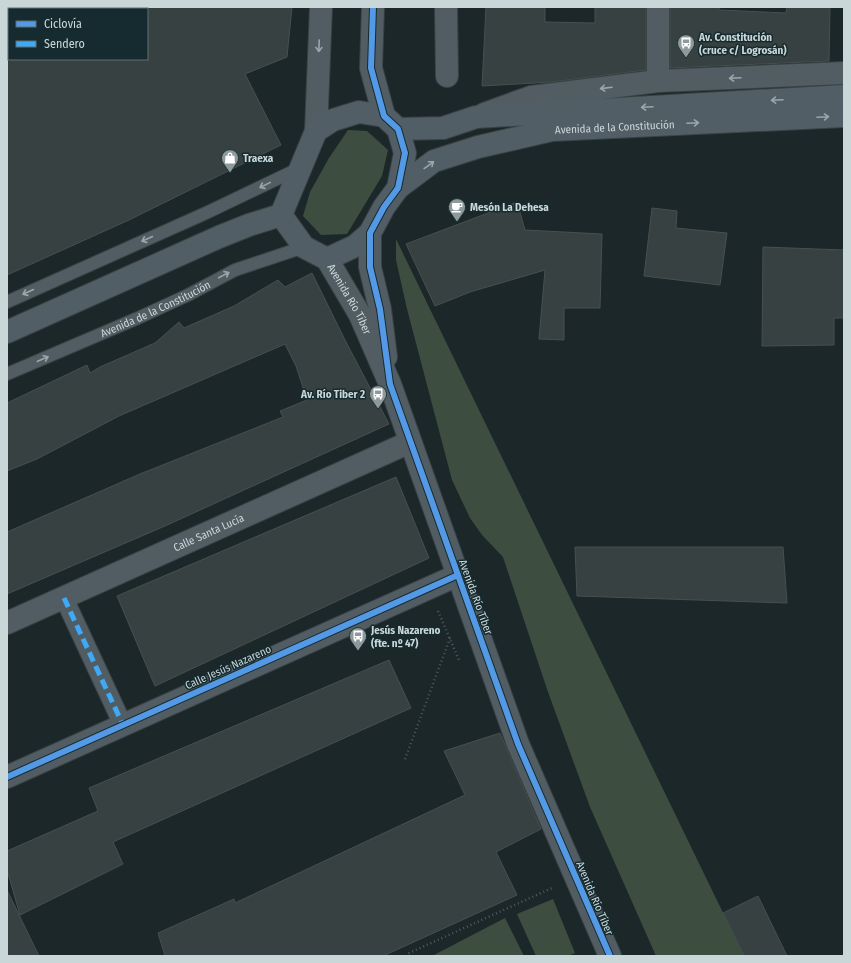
<svg xmlns="http://www.w3.org/2000/svg" width="851" height="963" font-family="'Fira Sans Condensed',sans-serif">
<style>
.green{fill:#3d4e40}
.building{fill:#384141;stroke:#475050}
.lines{fill:none;stroke-linecap:round;stroke-linejoin:round}
.service-casing{stroke:#394244;stroke-width:14}
.pedestrian-casing{stroke:#394244;stroke-width:20}
.minor-casing{stroke:#394244;stroke-width:24}
.secondary-casing{stroke:#394244;stroke-width:24}
.path{stroke:#515a5f;stroke-width:2.5;stroke-dasharray:1 3;stroke-linecap:butt}
.service{stroke:#525d63;stroke-width:12}
.pedestrian{stroke:#525d63;stroke-width:18}
.minor{stroke:#525d63;stroke-width:22}
.secondary{stroke:#525e65;stroke-width:22}
.quiet{stroke:#3fa9f5;stroke-width:5;stroke-dasharray:10 5;stroke-linecap:butt}
.cycleway-casing{stroke:#162b2f;stroke-width:8}
.cycleway{stroke:#5399e6;stroke-width:6}
.oneway{stroke:#9aa6aa}
.oneway2{stroke:#9aa7ab}
.labels{text-anchor:middle;stroke-width:3;stroke-linejoin:round;paint-order:stroke}
.poi-label{font-size:11px;font-weight:bold;fill:#cad7d9;stroke:#162b2f;text-anchor:start}
.street-label{font-size:11px;fill:#cad7d9;stroke:#162b2f}
</style>
<rect width="100%" height="100%" fill="#1c2729"/>
<!-- green -->
<g class="green">
<path d="M 348,130 L 367,131 L 388,150 L 382,176 L 347,234 L 321,235 L 303,216 L 310,192 L 329,158 Z"/>
<path d="M 396,239 L 744,956 L 656,956 L 590,807 L 548,692 L 503,557 L 482,535 L 470,518 L 452,480 L 407,309 L 396,260 Z"/>
<path d="M 553,899 L 575,953 L 568,956 L 536,956 L 517,914 Z"/>
<path d="M 505,918 L 524,956 L 432,956 Z"/>
</g>
<!-- building -->
<g class="building">
<path d="M 147,7 L 292,7 L 287,57 L 245,74 L 281,145 L 129,220 L 7,275 L 7,59 L 147,59 Z"/>
<path d="M 486,7 L 545,7 L 545,22 L 595,23 L 595,7 L 646,7 L 646,70 L 552,82 L 482,86 Z"/>
<path d="M 670,7 L 719,7 L 719,10 L 786,13 L 787,7 L 830,7 L 829,61 L 670,68 Z"/>
<path d="M 517,202 L 525,230 L 602,234 L 600,308 L 564,308 L 564,340 L 539,339 L 545,270 L 470,292 L 435,306 L 406,244 Z"/>
<path d="M 652,208 L 677,211 L 676,228 L 727,233 L 720,285 L 644,276 Z"/>
<path d="M 763,247 L 844,250 L 844,318 L 834,318 L 834,345 L 762,346 Z"/>
<path d="M 312,273 L 346,342 L 389,424 L 165,526 L 7,594 L 7,532 L 140,474 L 283,417 L 280,411 L 307,400 L 296,366 L 285,344 L 119,416 L 37,459 L 7,471 L 7,403 L 87,365 L 90,373 L 100,367 L 155,343 L 179,322 L 184,328 L 234,306 L 278,280 L 285,287 Z"/>
<path d="M 396,477 L 429,558 L 155,686 L 117,596 Z"/>
<path d="M 575,547 L 783,547 L 787,603 L 577,596 Z"/>
<path d="M 389,660 L 411,708 L 113,842 L 123,864 L 20,915 L 7,870 L 7,851 L 98,811 L 89,788 Z"/>
<path d="M 500,733 L 541,829 L 496,852 L 517,895 L 383,956 L 165,956 L 158,933 L 234,899 L 235,903 L 465,795 L 444,751 Z"/>
<path d="M 7,890 L 39,956 L 7,956 Z"/>
<path d="M 758,896 L 787,956 L 744,956 L 723,913 Z"/>
</g>
<g class="lines">
<!-- service casing -->
<g class="service-casing">
<g id="service">
<path d="M 7,302 L 206,213 L 300,168"/>
<path id="s1" d="M 7,374 L 138,318 L 188,295 L 235,270 L 304,247"/>
</g>
</g>
<!-- pedestrian casing -->
<g class="pedestrian-casing">
<path id="pedestrian" d="M 64,598 L 123,725"/>
</g>
<!-- minor casing -->
<g class="minor-casing">
<g id="minor">
<path d="M 373,7 L 371,68 L 384,116"/>
<path d="M 446,7 L 447,76"/>
<path d="M 658,81 L 658,7"/>
<path d="M 484,114 L 531,97 L 658,81 L 844,73"/>
<path d="M 316,131 L 321,7"/>
<path d="M 370,233 L 370,267 L 380,309 L 386,357"/>
<path id="s2" d="M 327,259 L 360,315 L 390,384 L 518,744 L 610,956"/>
<path id="s3" d="M 7,623 L 410,442"/>
<path d="M 7,777 L 458,575"/>
</g>
</g>
<!-- secondary casing -->
<g class="secondary-casing">
<g id="secondary">
<path d="M 359,112 L 384,116 L 398,129 L 405,153 L 398,188 L 384,207 L 370,233 L 355,246 L 327,259 L 304,247 L 281,215 L 316,131 L 333,120 Z"/>
<path d="M 398,129 L 443,128 L 476,117 L 844,96"/>
<path id="s4" d="M 398,188 L 434,161 L 478,147 L 552,130 L 844,116"/>
<path d="M 7,332 L 219,237 L 249,225 L 281,215"/>
</g>
</g>
<!-- path -->
<g class="path">
<path d="M 438,611 L 459,660"/>
<path d="M 405,759 L 450,638"/>
<path d="M 406,956 L 407,954 L 552,888"/>
</g>
<!-- service -->
<use href="#service" class="service"/>
<!-- pedestrian -->
<use href="#pedestrian" class="pedestrian"/>
<!-- minor -->
<use href="#minor" class="minor"/>
<!-- secondary -->
<use href="#secondary" class="secondary"/>
<!-- quiet -->
<path class="quiet" d="M 64,598 L 123,725"/>
<!-- cycleway casing -->
<g class="cycleway-casing">
<g id="cycleway">
<path d="M 373,7 L 371,68 L 384,116 L 398,129 L 405,153 L 398,188 L 384,207 L 370,233 L 370,267 L 380,309 L 390,384 L 518,744 L 610,956"/>
<path d="M 7,777 L 458,575"/>
</g>
</g>
<!-- cycleway -->
<use href="#cycleway" class="cycleway"/>
</g>
<!-- one-way arrows -->
<defs><path id="oneway-shaft" d="M-6 0H5M1.5-3L5.5 0L1.5 3" fill="none" stroke-width="1.6" stroke-linecap="round" stroke-linejoin="round"/></defs>
<g class="oneway">
<use href="#oneway-shaft" transform="translate(319 46) rotate(92)"/>
<use href="#oneway-shaft" transform="translate(735 78) rotate(177)"/>
<use href="#oneway-shaft" transform="translate(606 88) rotate(173)"/>
<use href="#oneway-shaft" transform="translate(265 185) rotate(154)"/>
<use href="#oneway-shaft" transform="translate(147 239) rotate(156)"/>
<use href="#oneway-shaft" transform="translate(224 275) rotate(-28)"/>
<use href="#oneway-shaft" transform="translate(28 292) rotate(156)"/>
<use href="#oneway-shaft" transform="translate(43 359) rotate(-23)"/>
</g>
<g class="oneway2">
<use href="#oneway-shaft" transform="translate(777 100) rotate(177)"/>
<use href="#oneway-shaft" transform="translate(647 107) rotate(177)"/>
<use href="#oneway-shaft" transform="translate(823 117) rotate(-3)"/>
<use href="#oneway-shaft" transform="translate(693 123) rotate(-3)"/>
<use href="#oneway-shaft" transform="translate(429 165) rotate(-36)"/>
</g>
<!-- icons -->
<defs>
<g id="bus-pin" transform="scale(0.9)"><path d="M0 17L-7.5 6A9.5 9.5 0 1 1 7.5 6Z" fill="#8d999b" stroke="#162b2f"/><path d="M-5-6H5V4H4V6H2V4H-2V6H-4V4H-5ZM-3.5-4V0h7V-4ZM-3.5 1.2v1.5H-2V1.2ZM2 1.2v1.5H3.5V1.2Z" fill="#fff"/></g>
<g id="shop-pin" transform="scale(0.9)"><path d="M0 17L-7.5 6A9.5 9.5 0 1 1 7.5 6Z" fill="#8d999b" stroke="#162b2f"/><path d="M-5-2.5h2.3a2.7 3.5 0 0 1 5.4 0H5L5.5 6h-11ZM-1.5-2.5h3a1.5 2.3 0 0 0-3 0Z" fill="#fff"/></g>
<g id="cafe-pin" transform="scale(0.9)"><path d="M0 17L-7.5 6A9.5 9.5 0 1 1 7.5 6Z" fill="#8d999b" stroke="#162b2f"/><path d="M-5.5-4.5H6V0H3Q3 3.5 0 3.5H-2.5Q-5.5 3.5-5.5 0ZM3-3.2v2h1.7v-2ZM-6 4.5H4V6H-6Z" fill="#fff"/></g>
</defs>
<g fill-rule="evenodd">
<use href="#bus-pin" x="686" y="43"/>
<use href="#shop-pin" x="230" y="158"/>
<use href="#cafe-pin" x="457" y="207"/>
<use href="#bus-pin" x="378" y="394"/>
<use href="#bus-pin" x="358" y="636"/>
</g>
<g class="labels">
<!-- poi labels -->
<g class="poi-label">
<text x="699" y="41">Av. Constitución<tspan x="699" dy="13">(cruce c/ Logrosán)</tspan></text>
<text x="243" y="162">Traexa</text>
<text x="470" y="211">Mesón La Dehesa</text>
<text x="365" y="398" text-anchor="end">Av. Río Tiber 2</text>
<text x="371" y="634">Jesús Nazareno<tspan x="371" dy="13">(fte. nº 47)</tspan></text>
</g>
<!-- street labels -->
<g class="street-label">
<text dy="4" stroke="none"><textPath href="#s4" startOffset="230">Avenida de la Constitución</textPath></text>
<text dy="4" stroke="none"><textPath href="#s2" startOffset="46">Avenida Río Tíber</textPath></text>
<text dy="4" stroke="none"><textPath href="#s1" startOffset="162">Avenida de la Constitución</textPath></text>
<text dy="4" stroke="none"><textPath href="#s3" startOffset="221">Calle Santa Lucía</textPath></text>
<text transform="translate(476 597) rotate(70)" y="4">Avenida Río Tíber</text>
<text transform="translate(228 667) rotate(-24)" y="4">Calle Jesús Nazareno</text>
<text transform="translate(595 898) rotate(67)" y="4">Avenida Río Tíber</text>
</g>
</g>
<!-- border -->
<rect width="851" height="963" fill="none" stroke="#cad7d9" stroke-width="16"/>
<!-- legend -->
<rect x="8" y="8" width="140" height="52" fill="#162b2f" stroke="#5e7073"/>
<rect x="16" y="21" width="20" height="6" fill="#5399e6" stroke="#5e7073"/>
<text x="44" y="28" font-size="12" fill="#cad7d9">Ciclovía</text>
<rect x="16" y="41" width="20" height="6" fill="#3fa9f5" stroke="#5e7073"/>
<text x="44" y="48" font-size="12" fill="#cad7d9">Sendero</text>
</svg>
